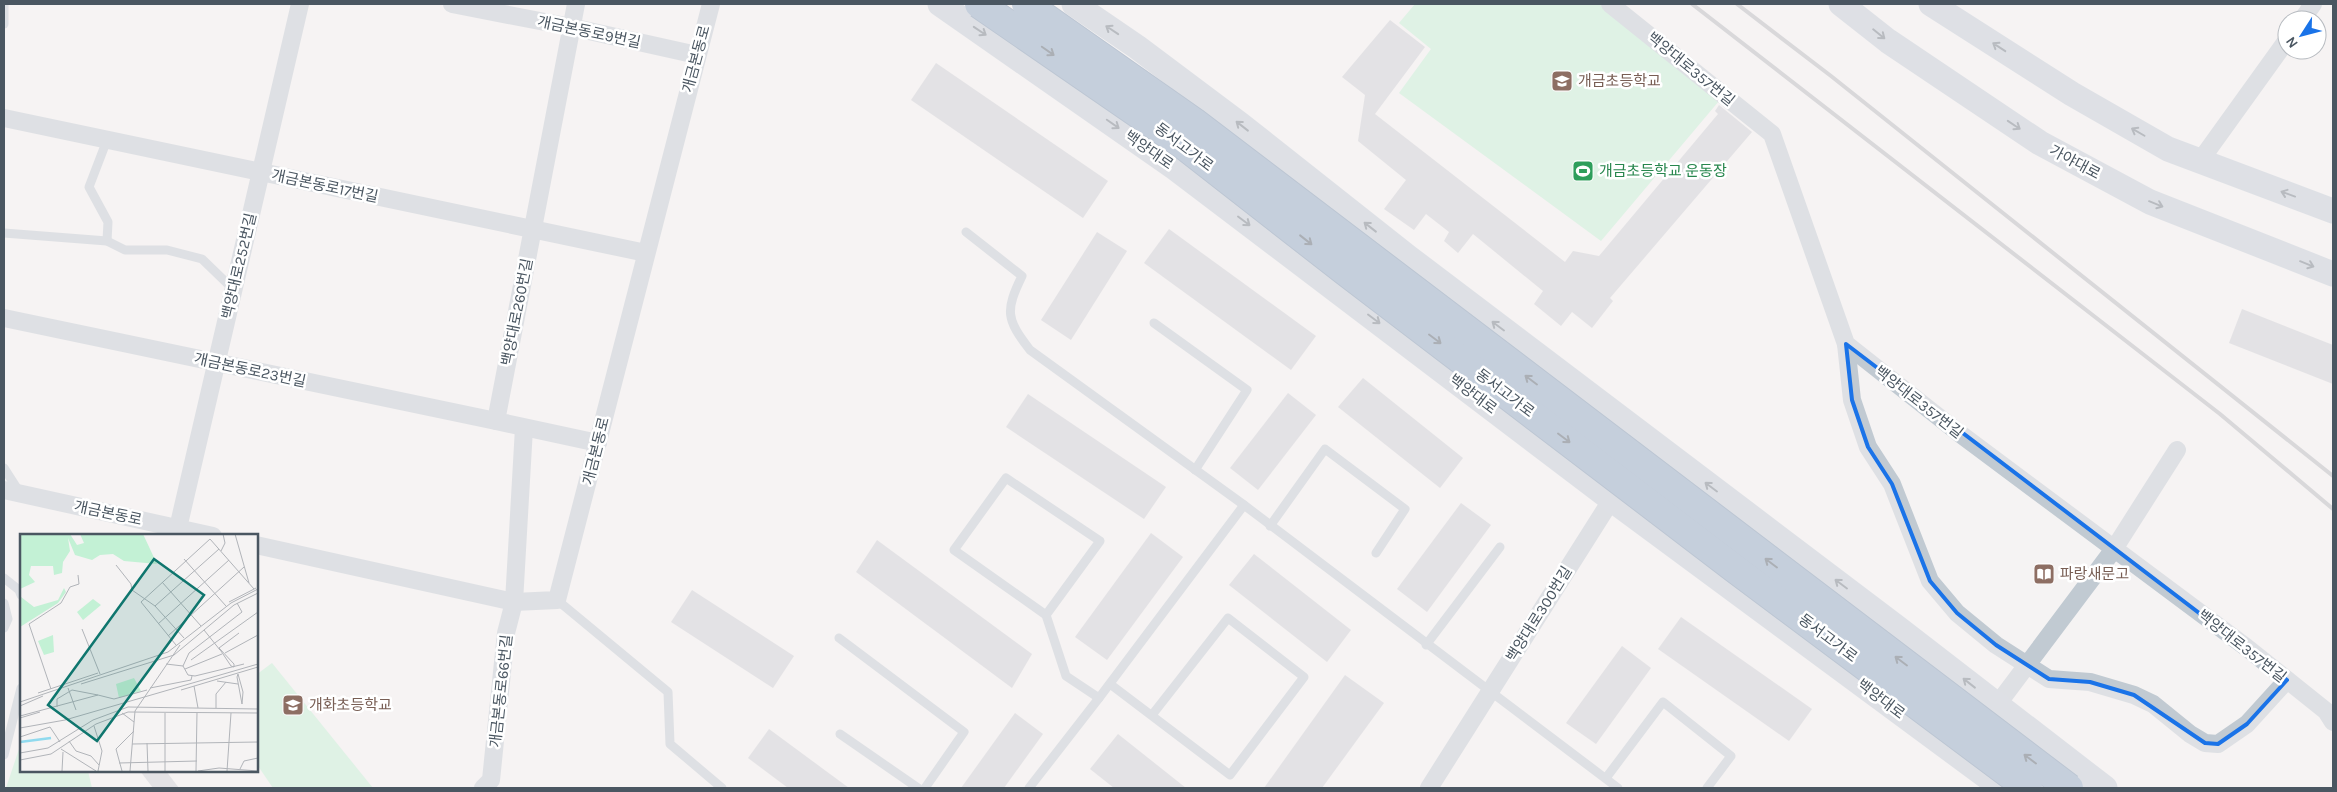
<svg xmlns="http://www.w3.org/2000/svg" width="2337" height="792" font-family="Karla,'Noto Sans KR',sans-serif">
<style>
.green{fill:#c3f1d5}
.building{fill:#cdcfd5}
.lines{fill:none;stroke-linecap:round;stroke-linejoin:round}
.lane{stroke:#c1cad2;stroke-width:9}
.street{stroke:#c1cad2;stroke-width:18}
.secondary{stroke:#c1cbd6;stroke-width:25}
.rail{stroke:#b5b8bd;stroke-width:4}
.highway-bridge-casing{stroke:#7690ad;stroke-width:30;stroke-linecap:butt}
.highway-bridge{stroke:#8ba5c1;stroke-width:28}
.oneway{stroke:#6e7984}
.oneway2{stroke:#505e6b}
.marked{fill:none;stroke:#1a73e8;stroke-width:4;stroke-linejoin:round}
.labels{text-anchor:middle;stroke-width:5;stroke-linejoin:round;paint-order:stroke}
.street-label{font-size:15px;fill:#4a5661;stroke:#fff}
.education-label{font-size:15px;fill:#785e54;stroke:#fff;text-anchor:start}
.leisure-label{font-size:15px;fill:#27864d;stroke:#fff;text-anchor:start}
.inset-river{fill:none;stroke:#90daee;stroke-width:2.5}
.inset-road{fill:none;stroke:#b1b4b9;stroke-width:1}
.view{fill:#0f766e;fill-opacity:0.15;stroke:#0f766e;stroke-width:2.5}
.inset-edge{fill:none;stroke:#4a5661;stroke-width:2.5}
</style>
<rect width="100%" height="100%" fill="#f5f3f3"/>
<!-- green -->
<g class="green">
<path d="M 1415,4 L 1599,4 L 1719,101 L 1601,241 L 1399,93 L 1431,49 L 1399,23 Z"/>
<path d="M 272,663 L 373,788 L 273,788 L 256,763 L 256,675 Z"/>
<path d="M 21,743 L 21,771 L 88,771 L 92,788 L 6,788 Z"/>
</g>
<!-- building -->
<g class="building">
<path d="M 1390,20 L 1425,47 L 1375,114 L 1565,262 L 1573,251 L 1599,256 L 1718,114 L 1715,111 L 1719,105 L 1752,132 L 1610,298 L 1613,301 L 1592,328 L 1572,312 L 1561,326 L 1534,304 L 1543,291 L 1473,234 L 1458,253 L 1444,241 L 1449,232 L 1426,214 L 1414,230 L 1384,209 L 1406,180 L 1358,141 L 1365,95 L 1342,77 Z"/>
<path d="M 936,63 L 1108,181 L 1083,218 L 911,100 Z"/>
<path d="M 1169,229 L 1316,336 L 1291,370 L 1144,263 Z"/>
<path d="M 1097,232 L 1127,251 L 1071,340 L 1041,320 Z"/>
<path d="M 2242,309 L 2333,345 L 2333,384 L 2229,343 Z"/>
<path d="M 1363,378 L 1463,458 L 1440,488 L 1338,407 Z"/>
<path d="M 1288,393 L 1316,415 L 1258,490 L 1230,468 Z"/>
<path d="M 1028,394 L 1166,487 L 1144,519 L 1006,427 Z"/>
<path d="M 1461,503 L 1491,525 L 1427,612 L 1397,589 Z"/>
<path d="M 1151,533 L 1183,557 L 1107,660 L 1075,637 Z"/>
<path d="M 877,540 L 1032,654 L 1012,688 L 856,572 Z"/>
<path d="M 1254,554 L 1351,630 L 1327,662 L 1229,585 Z"/>
<path d="M 692,590 L 794,656 L 773,688 L 671,622 Z"/>
<path d="M 1681,617 L 1812,709 L 1789,741 L 1658,649 Z"/>
<path d="M 1622,646 L 1651,668 L 1596,744 L 1566,723 Z"/>
<path d="M 1345,675 L 1384,703 L 1322,788 L 1264,788 Z"/>
<path d="M 1015,713 L 1043,734 L 1004,788 L 961,788 Z"/>
<path d="M 769,729 L 849,788 L 788,788 L 748,758 Z"/>
<path d="M 1118,734 L 1186,788 L 1114,788 L 1090,769 Z"/>
<path d="M 140,771 L 166,771 L 179,788 L 153,788 Z"/>
</g>
<g class="lines">
<!-- lane -->
<g class="lane">
<path d="M 4,24 L 4,4"/>
<path d="M 107,140 L 89,187 L 108,222 L 107,241"/>
<path d="M 966,232 L 1022,276 C 1005,311 1006,319 1030,350 L 1244,505 L 1618,788"/>
<path d="M 4,233 L 107,241 L 125,250 L 167,250 L 202,259 L 233,289"/>
<path d="M 1154,323 L 1247,390 L 1195,470"/>
<path d="M 4,468 L 20,493"/>
<path d="M 1270,526 L 1325,449 L 1405,509 L 1376,553"/>
<path d="M 4,578 L 19,590 L 21,595"/>
<path d="M 557,600 L 668,692 L 670,744 L 722,788"/>
<path d="M 4,603 L 8,619 L 4,628"/>
<path d="M 1046,615 L 1100,541 L 1006,478 L 954,550 L 1046,615 L 1066,676 L 1099,698"/>
<path d="M 839,638 L 964,732 L 925,788"/>
<path d="M 1426,645 L 1500,547"/>
<path d="M 1110,684 L 1230,775 L 1304,677 L 1228,618 L 1152,715"/>
<path d="M 840,734 L 918,788"/>
<path d="M 4,755 L 21,688"/>
<path d="M 1606,778 L 1663,702 L 1731,756 L 1707,788"/>
<path d="M 1029,788 L 1099,698 L 1244,505"/>
</g>
<!-- street -->
<g class="street">
<path d="M 452,4 L 571,27 L 697,55"/>
<path d="M 576,4 L 496,421 L 598,443"/>
<path d="M 1610,4 L 1772,134 L 1846,344 L 1959,433 L 2246,647 L 2326,711 L 2333,722"/>
<path d="M 2302,20 L 2313,4"/>
<path d="M 4,118 L 646,253"/>
<path d="M 2200,161 L 2287,40"/>
<path d="M 4,318 L 496,421"/>
<path d="M 1846,344 L 1852,400 L 1868,447 L 1892,484 L 1930,581 L 1957,613 L 1996,645 L 2049,679 L 2090,682 L 2134,695 L 2153,704 L 2190,734 L 2205,743 L 2218,744 L 2247,724 L 2287,680"/>
<path d="M 4,490 L 213,536"/>
<path d="M 178,528 L 300,4"/>
<path d="M 256,545 L 514,602 L 557,600 L 711,4"/>
<path d="M 1997,705 L 2114,549 L 2177,450"/>
<path d="M 483,788 L 491,780 L 506,633 L 514,602 L 524,428"/>
<path d="M 1429,788 L 1617,491"/>
</g>
<!-- secondary -->
<g class="secondary">
<path d="M 940,4 L 1175,168 L 1611,499 L 2002,788"/>
<path d="M 1074,4 L 1137,47 L 1241,125 L 1408,257 L 1899,629 L 2105,788"/>
<path d="M 1841,4 L 1888,41 L 2040,143 L 2150,202 L 2333,274"/>
<path d="M 1931,4 L 2072,94 L 2168,149 L 2333,211"/>
</g>
<!-- rail -->
<g class="rail">
<path d="M 1692,4 L 2220,414 L 2333,509"/>
<path d="M 1737,4 L 1831,76 L 2333,476"/>
</g>
<!-- highway-bridge casing -->
<g class="highway-bridge-casing">
<g id="highway-bridge">
<path d="M 979,4 L 1182,144 L 1346,272 L 1734,568 L 2028,788"/>
<path d="M 1026,4 L 1194,122 L 2069,788"/>
</g>
</g>
<!-- highway-bridge -->
<use href="#highway-bridge" class="highway-bridge"/>
</g>
<!-- one-way arrows -->
<defs><path id="oneway-shaft" d="M-6 0H5M1.5-3L5.5 0L1.5 3" fill="none" stroke-width="1.6" stroke-linecap="round" stroke-linejoin="round" transform="scale(1.25)"/></defs>
<g class="oneway">
<use href="#oneway-shaft" transform="translate(1112 30) rotate(-146)"/>
<use href="#oneway-shaft" transform="translate(980 31) rotate(34)"/>
<use href="#oneway-shaft" transform="translate(1879 34) rotate(39)"/>
<use href="#oneway-shaft" transform="translate(1999 47) rotate(-147)"/>
<use href="#oneway-shaft" transform="translate(1113 124) rotate(35)"/>
<use href="#oneway-shaft" transform="translate(2014 125) rotate(34)"/>
<use href="#oneway-shaft" transform="translate(1242 126) rotate(-142)"/>
<use href="#oneway-shaft" transform="translate(2138 132) rotate(-150)"/>
<use href="#oneway-shaft" transform="translate(2288 194) rotate(-160)"/>
<use href="#oneway-shaft" transform="translate(2156 204) rotate(22)"/>
<use href="#oneway-shaft" transform="translate(1244 221) rotate(37)"/>
<use href="#oneway-shaft" transform="translate(1370 227) rotate(-142)"/>
<use href="#oneway-shaft" transform="translate(2307 264) rotate(22)"/>
<use href="#oneway-shaft" transform="translate(1374 319) rotate(37)"/>
<use href="#oneway-shaft" transform="translate(1498 326) rotate(-143)"/>
<use href="#oneway-shaft" transform="translate(1711 487) rotate(-143)"/>
<use href="#oneway-shaft" transform="translate(1841 584) rotate(-143)"/>
<use href="#oneway-shaft" transform="translate(1969 683) rotate(-142)"/>
</g>
<g class="oneway2">
<use href="#oneway-shaft" transform="translate(1048 51) rotate(35)"/>
<use href="#oneway-shaft" transform="translate(1306 240) rotate(38)"/>
<use href="#oneway-shaft" transform="translate(1435 339) rotate(37)"/>
<use href="#oneway-shaft" transform="translate(1531 380) rotate(-143)"/>
<use href="#oneway-shaft" transform="translate(1564 438) rotate(37)"/>
<use href="#oneway-shaft" transform="translate(1771 563) rotate(-143)"/>
<use href="#oneway-shaft" transform="translate(1901 661) rotate(-143)"/>
<use href="#oneway-shaft" transform="translate(2030 759) rotate(-143)"/>
</g>
<!-- marked area -->
<path d="M0 0H2337V792H0ZM 1846,344 L 2287,680 L 2247,724 L 2218,744 L 2205,743 L 2134,695 L 2090,682 L 2049,679 L 1996,645 L 1957,613 L 1930,581 L 1892,484 L 1868,447 L 1852,400 Z" fill="#f5f3f3" fill-opacity=".55" fill-rule="evenodd"/>
<path class="marked" d="M 1846,344 L 2287,680 L 2247,724 L 2218,744 L 2205,743 L 2134,695 L 2090,682 L 2049,679 L 1996,645 L 1957,613 L 1930,581 L 1892,484 L 1868,447 L 1852,400 Z"/>
<!-- icons -->
<defs>
<g id="school-square" transform="scale(1.125)"><rect x="-9" y="-9" width="18" height="18" rx="4" fill="#8d6e63" stroke="#fff"/><path d="M0-5L7-2L0 1L-7-2ZM-4 1L0 2.5L4 1V4Q0 6-4 4Z" fill="#fff"/></g>
<g id="stadium-square" transform="scale(1.125)"><rect x="-9" y="-9" width="18" height="18" rx="4" fill="#2e9e5b" stroke="#fff"/><path d="M0-5a6.5 5 0 1 0 0 10a6.5 5 0 1 0 0-10ZM-3.5-1.8h7v3.6h-7Z" fill="#fff"/></g>
<g id="library-square" transform="scale(1.125)"><rect x="-9" y="-9" width="18" height="18" rx="4" fill="#8d6e63" stroke="#fff"/><path d="M-6-4Q-3-5.5-.7-3.5V5Q-3 3-6 4ZM6-4Q3-5.5 .7-3.5V5Q3 3 6 4Z" fill="#fff"/></g>
</defs>
<g fill-rule="evenodd">
<use href="#school-square" x="1562" y="81"/>
<use href="#stadium-square" x="1583" y="171"/>
<use href="#library-square" x="2044" y="574"/>
<use href="#school-square" x="293" y="705"/>
</g>
<g class="labels">
<!-- street labels -->
<g class="street-label">
<text transform="translate(589 32) rotate(12)" y="5">개금본동로9번길</text>
<text transform="translate(696 59) rotate(-75)" y="5">개금본동로</text>
<text transform="translate(1691 69) rotate(39)" y="5">백양대로357번길</text>
<text transform="translate(1184 147) rotate(37)" y="5">동서고가로</text>
<text transform="translate(1149 150) rotate(35)" y="5">백양대로</text>
<text transform="translate(2075 162) rotate(28)" y="5">가야대로</text>
<text transform="translate(325 186) rotate(12)" y="5">개금본동로17번길</text>
<text transform="translate(239 266) rotate(-77)" y="5">백양대로252번길</text>
<text transform="translate(517 312) rotate(-79)" y="5">백양대로260번길</text>
<text transform="translate(250 370) rotate(12)" y="5">개금본동로23번길</text>
<text transform="translate(1505 393) rotate(37)" y="5">동서고가로</text>
<text transform="translate(1473 394) rotate(37)" y="5">백양대로</text>
<text transform="translate(1919 402) rotate(38)" y="5">백양대로357번길</text>
<text transform="translate(596 451) rotate(-76)" y="5">개금본동로</text>
<text transform="translate(108 513) rotate(12)" y="5">개금본동로</text>
<text transform="translate(1539 614) rotate(-58)" y="5">백양대로300번길</text>
<text transform="translate(1828 638) rotate(37)" y="5">동서고가로</text>
<text transform="translate(2242 646) rotate(38)" y="5">백양대로357번길</text>
<text transform="translate(501 691) rotate(-84)" y="5">개금본동로66번길</text>
<text transform="translate(1881 699) rotate(37)" y="5">백양대로</text>
</g>
<!-- education labels -->
<g class="education-label">
<text x="1578" y="86">개금초등학교</text>
<text x="2060" y="579">파랑새문고</text>
<text x="309" y="710">개화초등학교</text>
</g>
<!-- leisure labels -->
<g class="leisure-label">
<text x="1599" y="176">개금초등학교 운동장</text>
</g>
</g>
<!-- overview -->
<g transform="translate(20 534)">
<rect width="238" height="238" fill="#f5f3f3"/>
<path d="M 0,0 L 50,0 L 57,11 L 64,9 L 60,0 L 123,0 L 137,30 L 104,27 L 93,20 L 80,21 L 72,26 L 55,21 L 48,4 L 50,17 L 43,28 L 42,39 L 34,41 L 33,32 L 11,32 L 9,41 L 15,48 L 0,55 ZM 44,54 L 46,58 L 38,69 L 0,93 L 0,57 L 1,63 L 14,73 L 38,66 ZM 73,65 L 81,71 L 63,86 L 57,78 ZM 33,101 L 34,118 L 24,121 L 18,107 ZM 114,144 L 121,157 L 99,164 L 96,150 Z" fill="#c3f1d5"/>
<path class="inset-river" d="M 0,208 L 31,204"/>
<path class="inset-road" d="M 215,0 L 229,49M 201,17 L 205,9 L 203,0M 164,25 L 206,72M 96,31 L 111,50 L 112,56 L 135,72 L 164,104M 142,48 L 181,92M 209,68 L 236,54M 135,72 L 199,15M 138,90 L 209,26M 62,95 L 80,140M 184,96 L 200,116M 148,102 L 224,33M 156,111 L 121,68 L 190,5 L 234,55M 199,114 L 219,99M 199,114 L 214,130 L 214,133 L 211,132 ZM 205,119 L 238,101M 171,126 L 238,78M 146,130 L 163,132 L 168,141 L 175,142 L 224,130M 163,132 L 169,119 L 222,78 L 217,69M 165,135 L 202,120M 218,140 L 223,158 L 222,170 L 217,143 ZM 197,147 L 218,150M 61,150 L 154,121 L 214,71 L 238,59M 174,152 L 178,174M 48,154 L 56,176M 130,154 L 171,146 L 172,142M 31,155 L 9,90 L 41,69 L 50,53 L 59,50 L 58,41M 161,156 L 238,133M 18,159 L 78,139M 0,168 L 148,118 L 211,69 L 238,55M 0,172 L 23,162M 37,173 L 37,165 L 52,156 L 78,161M 196,174 L 196,160 L 206,148M 102,179 L 114,188M 145,179 L 145,237M 0,182 L 78,161 L 94,165 L 127,156M 0,184 L 20,178M 74,192 L 82,217 L 78,237M 0,194 L 45,186 L 238,130M 0,203 L 30,193 L 40,208M 49,207 L 56,217 L 71,222 L 79,231M 127,209 L 128,237M 112,210 L 238,208M 41,215 L 76,237M 0,219 L 28,214 L 73,186 L 108,173 L 238,175M 0,226 L 31,220 L 76,190 L 108,178 L 238,179M 99,229 L 177,227M 220,235 L 224,227 L 238,224M 42,237 L 43,218M 102,237 L 96,215 L 114,197M 110,237 L 115,177 L 160,111M 176,237 L 177,178M 178,237 L 199,234 L 238,237M 207,237 L 211,179"/>
<path class="view" d="M 134,25 L 184,61 L 77,207 L 28,171 Z"/>
<rect width="238" height="238" class="inset-edge"/>
</g>
<!-- border -->
<rect width="2337" height="792" fill="none" stroke="#4a5661" stroke-width="10"/>
<!-- north arrow -->
<g transform="translate(2302 35) rotate(234)"><circle r="24" fill="#ffffff" stroke="#b7bbc0"/>
<path d="M0-4L9 19L0 12L-9 19Z" fill="#1a73e8"/>
<text y="-8" font-size="14" font-weight="bold" text-anchor="middle" fill="#4a5661">N</text>
</g>
</svg>
